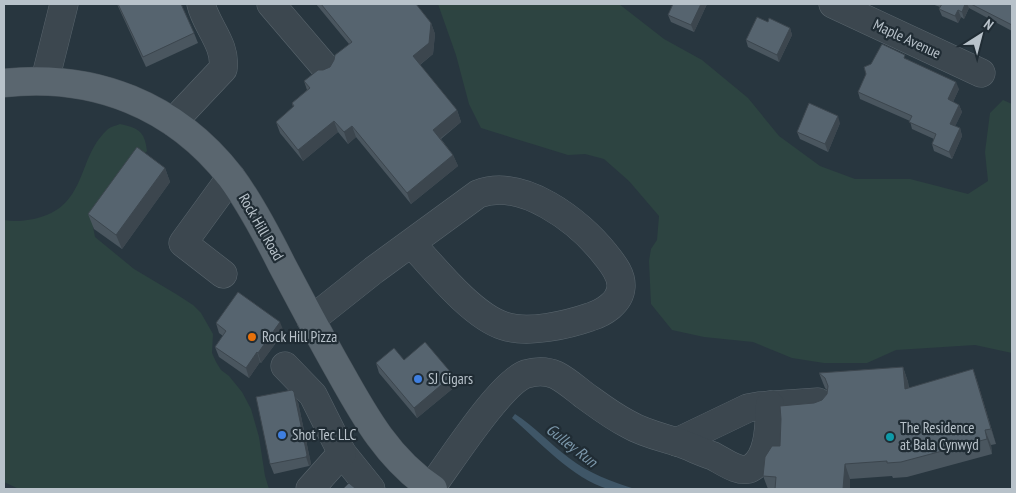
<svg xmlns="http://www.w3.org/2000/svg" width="1016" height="493" font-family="'PT Sans Narrow',sans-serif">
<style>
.green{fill:#2d4441}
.water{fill:#3f5667}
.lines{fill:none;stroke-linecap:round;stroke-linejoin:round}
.minor-casing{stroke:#59656d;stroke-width:29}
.major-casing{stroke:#48535b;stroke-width:29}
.minor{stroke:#3c474f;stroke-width:28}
.major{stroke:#5a666f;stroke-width:28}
.wall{fill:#4a565f}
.shaded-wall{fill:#3c464e}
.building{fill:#56646f;stroke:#3c464e}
.food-dot{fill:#e8710a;stroke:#202c34;stroke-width:2}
.shop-dot{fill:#3f7fe0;stroke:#202c34;stroke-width:2}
.culture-dot{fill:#0f9aa8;stroke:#202c34;stroke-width:2}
.labels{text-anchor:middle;stroke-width:4.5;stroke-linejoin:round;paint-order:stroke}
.street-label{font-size:15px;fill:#b8c2ca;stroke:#202c34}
.poi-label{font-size:15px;fill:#b8c2ca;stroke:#202c34;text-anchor:start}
.water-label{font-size:16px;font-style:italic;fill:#7b97aa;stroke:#202c34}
</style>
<rect width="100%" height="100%" fill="#28363f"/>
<!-- green -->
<g class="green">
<path d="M 438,4 L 619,4 L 664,39 L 702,60 L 748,98 L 779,136 L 820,166 L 855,179 L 910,179 L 968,194 L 988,181 L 985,152 L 990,113 L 1003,100 L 1012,104 L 1012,353 L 975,345 L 896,350 L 867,363 L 824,363 L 792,358 L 753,342 L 704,337 L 672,330 L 651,304 L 649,261 L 651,249 L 657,240 L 659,216 L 629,181 L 604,159 L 585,154 L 568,155 L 481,128 L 469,104 L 456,55 Z"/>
<path d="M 120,124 C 138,128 145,131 147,151 L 122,177 L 93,227 L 95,237 L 134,269 L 176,294 L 193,305 L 201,313 L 213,334 L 212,353 L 216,362 L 221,370 L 229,376 L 242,392 L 251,409 L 259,437 L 265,476 L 269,489 L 19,489 L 4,482 L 4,220 C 14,222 23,221 34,219 C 88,207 76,160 106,131 C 109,127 115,126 120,124 Z"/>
</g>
<!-- water -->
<path class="water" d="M 515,414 C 534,426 550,444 569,458 C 588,473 612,482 635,489 C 627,489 616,491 608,489 C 573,479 539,441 512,418 Z"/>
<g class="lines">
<!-- minor casing -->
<g class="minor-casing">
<g id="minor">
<path d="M 271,4 L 324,66"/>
<path d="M 833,4 L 981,73"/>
<path d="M 45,80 L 64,4"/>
<path d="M 173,122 L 223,69 C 227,45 206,26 201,4"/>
<path d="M 223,274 L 183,243 L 231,177"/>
<path d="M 311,320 L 374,270 L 478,194 C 522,177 579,221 605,254 C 612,263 622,274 621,287 C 620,303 603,313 590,317 C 567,325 528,334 504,326 C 472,316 434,268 411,243"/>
<path d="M 285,366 L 313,395 L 342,453 L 371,489"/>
<path d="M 677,442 L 748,408 L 759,406 L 818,402"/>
<path d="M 310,489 L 342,453"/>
<path d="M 430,489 C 449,464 500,383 526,374 C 536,371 547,371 556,375 C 566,380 575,388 584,395 C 598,405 612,416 628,424 C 643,433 661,437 677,442 C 689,446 701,452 713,456 C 723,461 740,474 751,468 C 770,457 769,423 770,405"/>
</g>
</g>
<!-- major casing -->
<g class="major-casing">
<path id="major" d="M 4,83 C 94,73 175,105 231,177 C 251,204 267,235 282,265 C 301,301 320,337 340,372 C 365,417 389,460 433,489"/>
</g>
<!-- minor -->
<use href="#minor" class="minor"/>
<!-- major -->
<use href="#major" class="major"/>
</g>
<!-- wall -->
<g class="wall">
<path d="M 117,4 L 181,4 L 194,33 L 198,43 L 146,67 Z"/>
<path d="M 316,4 L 416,4 L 431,23 L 435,34 L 433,54 L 420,65 L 457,110 L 461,122 L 441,139 L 453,155 L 458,166 L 411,204 L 356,137 L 348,144 L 338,132 L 303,161 L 280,133 L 276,122 L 293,107 L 292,103 L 307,90 L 304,81 L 330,67 L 349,44 Z"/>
<path d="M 673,4 L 707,4 L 694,32 L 671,22 L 668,15 Z"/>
<path d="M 932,4 L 1012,4 L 1012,31 L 969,8 L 964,19 L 961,17 L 958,23 L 942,16 L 939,9 L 940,7 Z"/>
<path d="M 768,22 L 790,28 L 792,35 L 779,62 L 748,47 L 746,40 Z"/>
<path d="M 907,59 L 959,89 L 953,102 L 959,105 L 962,112 L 955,126 L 960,128 L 962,136 L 952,159 L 934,151 L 932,144 L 934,139 L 912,129 L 910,121 L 860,99 L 858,92 L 871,64 Z"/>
<path d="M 840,123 L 828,152 L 800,139 L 797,132 Z"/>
<path d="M 165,168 L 170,182 L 122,249 L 94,229 L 88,214 Z"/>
<path d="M 216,323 L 284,332 L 261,363 L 260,362 L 249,378 L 219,357 L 215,347 L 223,336 L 219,333 Z"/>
<path d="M 404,360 L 453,375 L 457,385 L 417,418 L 379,373 L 376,363 Z"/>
<path d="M 903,367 L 908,382 L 909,388 L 973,369 L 978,384 L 996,444 L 991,445 L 992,454 L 907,477 L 893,478 L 892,476 L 850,479 L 850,489 L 768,489 L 763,476 L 780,446 L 827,394 L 827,390 L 825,388 L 819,373 Z"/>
<path d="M 298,402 L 311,464 L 309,466 L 274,474 L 270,464 Z"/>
</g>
<!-- shaded-wall -->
<g class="shaded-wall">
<path d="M 701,4 L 707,4 L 694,32 L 691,25 Z"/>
<path d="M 965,4 L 967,4 L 969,8 L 964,19 L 962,12 Z"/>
<path d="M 958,10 L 961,17 L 958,23 L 955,16 Z"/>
<path d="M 431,23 L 435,34 L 433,54 L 417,67 L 413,56 Z"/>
<path d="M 790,28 L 792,35 L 779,62 L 777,55 Z"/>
<path d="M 956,82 L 959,89 L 951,106 L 948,99 Z"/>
<path d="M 959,105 L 962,112 L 953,131 L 950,124 Z"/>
<path d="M 457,110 L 461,122 L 437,141 L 433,130 Z"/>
<path d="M 838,116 L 840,123 L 828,152 L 825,144 Z"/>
<path d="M 334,121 L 338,132 L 303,161 L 298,150 Z"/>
<path d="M 352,126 L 356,137 L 348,144 L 344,132 Z"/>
<path d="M 960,128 L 962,136 L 952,159 L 949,152 Z"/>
<path d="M 453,155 L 458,166 L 411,204 L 407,193 Z"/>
<path d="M 165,168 L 170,182 L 122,249 L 116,235 Z"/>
<path d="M 280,322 L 284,332 L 261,363 L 258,353 Z"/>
<path d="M 257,352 L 260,362 L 249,378 L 246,368 Z"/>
<path d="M 903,367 L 908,382 L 910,404 L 905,389 Z"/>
<path d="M 973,369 L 978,384 L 996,444 L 991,429 Z"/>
<path d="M 453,375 L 457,385 L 417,418 L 414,408 Z"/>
<path d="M 294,392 L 298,402 L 311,464 L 309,466 L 306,457 Z"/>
<path d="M 985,430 L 991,445 L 992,454 L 987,439 Z"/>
<path d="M 845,464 L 850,479 L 850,489 L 843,489 Z"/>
</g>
<!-- building -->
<g class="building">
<path d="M 118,4 L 181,4 L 194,33 L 143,57 Z"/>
<path d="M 321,4 L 416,4 L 431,23 L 429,43 L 413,56 L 457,110 L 433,130 L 453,155 L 407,193 L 352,126 L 344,132 L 334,121 L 298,150 L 276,122 L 294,106 L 292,103 L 310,88 L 304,81 L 318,70 L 323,70 L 330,67 L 334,60 L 335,55 L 352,42 Z"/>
<path d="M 673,4 L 701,4 L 691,25 L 668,15 Z"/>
<path d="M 942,4 L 965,4 L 962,12 L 958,10 L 955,16 L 939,9 Z"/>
<path d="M 971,4 L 1012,4 L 1012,25 Z"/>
<path d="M 757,17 L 768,22 L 769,18 L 790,28 L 777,55 L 746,40 Z"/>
<path d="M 882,44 L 905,55 L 904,58 L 956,82 L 948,99 L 959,105 L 950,124 L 960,128 L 949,152 L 932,144 L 936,134 L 909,122 L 912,116 L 858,92 L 866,74 L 864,67 L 871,64 Z"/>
<path d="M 809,103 L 838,116 L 825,144 L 797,132 Z"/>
<path d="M 137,147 L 165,168 L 116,235 L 88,214 Z"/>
<path d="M 238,292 L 280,322 L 258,353 L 257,352 L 246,368 L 215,347 L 226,331 L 216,323 Z"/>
<path d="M 425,342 L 453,375 L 414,408 L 376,363 L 394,348 L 404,360 Z"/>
<path d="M 903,367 L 905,389 L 973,369 L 991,429 L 985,430 L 987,439 L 901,462 L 887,463 L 887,461 L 845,464 L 843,489 L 775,489 L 776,477 L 763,476 L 765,457 L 772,446 L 780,446 L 781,419 L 780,406 L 814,403 L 822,400 L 827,394 L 828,386 L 825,378 L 819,373 Z"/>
<path d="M 292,390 L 294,392 L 307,455 L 306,457 L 270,464 L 256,397 Z"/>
<path d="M 349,483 L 356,489 L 343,489 Z"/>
</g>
<!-- markers -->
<circle class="food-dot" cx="252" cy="337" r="5"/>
<g class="shop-dot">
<circle cx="418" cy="379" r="5"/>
<circle cx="282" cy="435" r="5"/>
</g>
<circle class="culture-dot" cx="890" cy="437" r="5"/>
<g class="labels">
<!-- street labels -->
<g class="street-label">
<text transform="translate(907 39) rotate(25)" y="5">Maple Avenue</text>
<text transform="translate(261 227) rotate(60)" y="5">Rock Hill Road</text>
</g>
<!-- poi labels -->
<g class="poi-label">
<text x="262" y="342">Rock Hill Pizza</text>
<text x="428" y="384">SJ Cigars</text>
<text x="900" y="433">The Residence<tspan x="900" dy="17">at Bala Cynwyd</tspan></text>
<text x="292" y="440">Shot Tec LLC</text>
</g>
<!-- water labels -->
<g class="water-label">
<text transform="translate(572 445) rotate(38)" y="6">Gulley Run</text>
</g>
</g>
<!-- border -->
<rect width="1016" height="493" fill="none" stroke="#b8c2ca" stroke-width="10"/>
<!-- north arrow -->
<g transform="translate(981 35) rotate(36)" stroke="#202c34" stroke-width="4" paint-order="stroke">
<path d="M0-4L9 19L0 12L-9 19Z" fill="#b8c2ca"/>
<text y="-8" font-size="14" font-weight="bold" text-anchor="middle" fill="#b8c2ca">N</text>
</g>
</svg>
